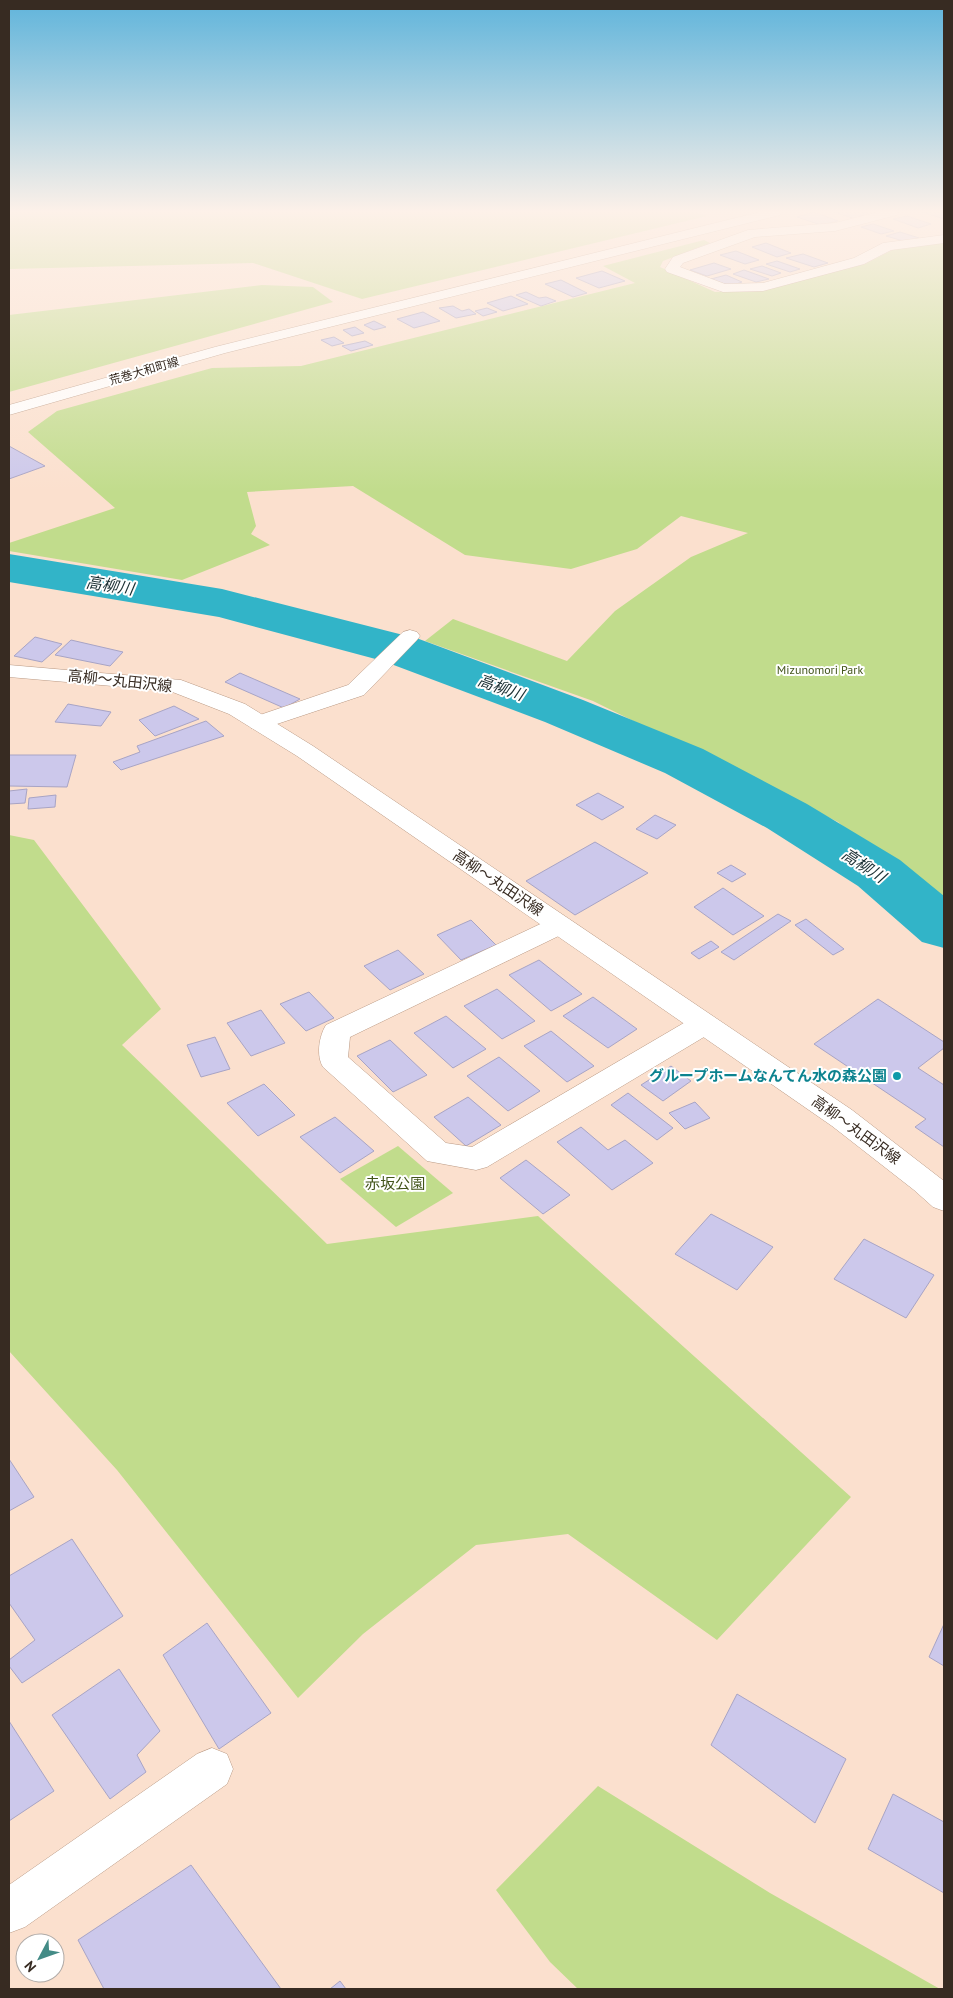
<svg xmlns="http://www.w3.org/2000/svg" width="953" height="1998" font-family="'PT Sans','Noto Sans JP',sans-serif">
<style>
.green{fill:#c1dc8c}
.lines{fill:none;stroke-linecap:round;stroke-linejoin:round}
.river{fill:#32b4c8;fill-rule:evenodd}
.building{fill:#ccc8eb;stroke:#a8a4c5}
.minor-casing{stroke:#ba9a85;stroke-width:1}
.tertiary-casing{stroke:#ba9a85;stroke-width:1}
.minor{fill:#fff;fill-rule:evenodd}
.tertiary{fill:#fff;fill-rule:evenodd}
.culture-dot{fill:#0f9aa8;stroke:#fff;stroke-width:2}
.labels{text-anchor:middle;stroke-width:4;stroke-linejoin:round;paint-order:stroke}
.far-street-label{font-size:12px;fill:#372b22;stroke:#fff}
.far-park-label{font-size:12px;fill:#43551b;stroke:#fff}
.street-label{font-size:15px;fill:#372b22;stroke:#fff}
.culture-label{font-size:15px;font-weight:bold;fill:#0d838f;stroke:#fff;text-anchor:end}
.park-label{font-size:15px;fill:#43551b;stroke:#fff}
.water-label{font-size:16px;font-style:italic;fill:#182d31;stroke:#fff}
</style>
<rect width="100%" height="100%" fill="#fbe0ce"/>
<!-- green -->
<g class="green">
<path d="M 9,212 L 696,212 L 707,216 L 362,299 L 253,263 L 9,269 Z"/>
<path d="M 704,240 L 710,243 L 663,261 L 660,267 L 715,292 L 768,289 L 865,264 L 894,249 L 944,241 L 944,912 L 838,822 L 593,701 L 425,641 L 453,619 L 567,661 L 615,611 L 691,557 L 748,533 L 681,516 L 637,549 L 571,569 L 465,555 L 353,486 L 247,492 L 256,526 L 251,534 L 270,545 L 182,580 L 9,551 L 9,543 L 115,508 L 28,432 L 57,411 L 212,368 L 301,366 L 635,283 L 603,266 Z"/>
<path d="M 262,285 L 313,287 L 333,302 L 9,392 L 9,315 Z"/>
<path d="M 9,835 L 34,840 L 161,1009 L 122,1045 L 327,1244 L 538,1216 L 851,1497 L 717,1640 L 568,1534 L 476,1545 L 363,1634 L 298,1698 L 117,1470 L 9,1351 Z"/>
<path d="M 398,1146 L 453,1193 L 396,1227 L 340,1179 Z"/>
<path d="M 598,1786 L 770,1893 L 940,1989 L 578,1989 L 550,1962 L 496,1890 Z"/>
</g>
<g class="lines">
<!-- river -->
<path class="river" d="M 9,554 L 222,589 L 419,639 L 583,700 L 703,749 L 807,804 L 900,860 L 944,896 L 944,948 L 922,942 L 858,886 L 767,828 L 665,773 L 545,722 L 383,661 L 219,617 L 9,582 Z"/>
</g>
<!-- building -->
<g class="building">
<path d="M 814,212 L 838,221 L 821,225 L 797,217 Z"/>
<path d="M 834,212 L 863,212 L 871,215 L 855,219 Z"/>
<path d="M 922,212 L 944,212 L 944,219 Z"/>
<path d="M 907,216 L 931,224 L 918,228 L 893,219 Z"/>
<path d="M 873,224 L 894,231 L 881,234 L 861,227 Z"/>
<path d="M 900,232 L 919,238 L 907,242 L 886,236 Z"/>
<path d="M 766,243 L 791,253 L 777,257 L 752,247 Z"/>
<path d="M 736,251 L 759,260 L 745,264 L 720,255 Z"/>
<path d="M 803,254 L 828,263 L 814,267 L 786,258 Z"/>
<path d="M 777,261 L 800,269 L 790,272 L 766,264 Z"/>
<path d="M 714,263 L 731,269 L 707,276 L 690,270 Z"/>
<path d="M 762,266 L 781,273 L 772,276 L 750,269 Z"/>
<path d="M 744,270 L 769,279 L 756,282 L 733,274 Z"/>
<path d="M 602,271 L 625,281 L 599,288 L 576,278 Z"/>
<path d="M 726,275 L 742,282 L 730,286 L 711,279 Z"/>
<path d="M 561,280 L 587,293 L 573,297 L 545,284 Z"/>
<path d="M 526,292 L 539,298 L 546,297 L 556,301 L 541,306 L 516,295 Z"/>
<path d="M 511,296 L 528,304 L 503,311 L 487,303 Z"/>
<path d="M 453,306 L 462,311 L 469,309 L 476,314 L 456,318 L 439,308 Z"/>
<path d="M 487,308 L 497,312 L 483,316 L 475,311 Z"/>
<path d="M 423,312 L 440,321 L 414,328 L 397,319 Z"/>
<path d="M 374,321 L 386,327 L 374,330 L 364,325 Z"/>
<path d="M 355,327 L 364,333 L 352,336 L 343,330 Z"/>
<path d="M 334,337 L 344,343 L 332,346 L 321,340 Z"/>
<path d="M 365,341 L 373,345 L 351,351 L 342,346 Z"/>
<path d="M 9,446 L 45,466 L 9,479 Z"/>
<path d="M 35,637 L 62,644 L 42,662 L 14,656 Z"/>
<path d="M 71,640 L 123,652 L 110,666 L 55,655 Z"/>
<path d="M 240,673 L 300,699 L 284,708 L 225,682 Z"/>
<path d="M 68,704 L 111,712 L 101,726 L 55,722 Z"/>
<path d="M 174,706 L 199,719 L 155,736 L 139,720 Z"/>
<path d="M 206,721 L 224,736 L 121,770 L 113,762 L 140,752 L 137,746 Z"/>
<path d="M 9,755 L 76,755 L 67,787 L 9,786 Z"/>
<path d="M 27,789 L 25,803 L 9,804 L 9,791 Z"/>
<path d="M 598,793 L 624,807 L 602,820 L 576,805 Z"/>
<path d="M 56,795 L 55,807 L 28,809 L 29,798 Z"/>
<path d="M 655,815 L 676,825 L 657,839 L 636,829 Z"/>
<path d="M 595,842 L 648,873 L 575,915 L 526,881 Z"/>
<path d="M 731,865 L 746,874 L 732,882 L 717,873 Z"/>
<path d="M 723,888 L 764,916 L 733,935 L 694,907 Z"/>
<path d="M 778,914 L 791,921 L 734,960 L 721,952 Z"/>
<path d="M 806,919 L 844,949 L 833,955 L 795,925 Z"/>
<path d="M 471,920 L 496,945 L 461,960 L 437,935 Z"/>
<path d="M 711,941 L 719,947 L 699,959 L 691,953 Z"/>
<path d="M 398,950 L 424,974 L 390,990 L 364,966 Z"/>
<path d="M 539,960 L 582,994 L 551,1011 L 509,975 Z"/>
<path d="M 497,989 L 535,1021 L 502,1039 L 464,1006 Z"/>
<path d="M 309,992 L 334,1018 L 306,1031 L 280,1004 Z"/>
<path d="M 593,997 L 637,1029 L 608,1048 L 563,1016 Z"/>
<path d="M 878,999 L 944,1042 L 944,1048 L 918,1068 L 944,1085 L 944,1147 L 915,1127 L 926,1119 L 814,1044 Z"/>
<path d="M 261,1010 L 285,1043 L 251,1056 L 227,1023 Z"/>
<path d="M 446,1016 L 486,1049 L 453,1068 L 414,1033 Z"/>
<path d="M 551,1031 L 594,1066 L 567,1082 L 524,1046 Z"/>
<path d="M 215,1037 L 230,1069 L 201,1077 L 187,1045 Z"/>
<path d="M 390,1040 L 427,1075 L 393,1092 L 357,1056 Z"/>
<path d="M 499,1057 L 540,1091 L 508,1111 L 467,1076 Z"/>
<path d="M 671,1066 L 691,1081 L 663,1101 L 641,1085 Z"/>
<path d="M 264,1084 L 295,1115 L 258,1136 L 227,1103 Z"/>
<path d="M 628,1093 L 673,1128 L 657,1140 L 611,1105 Z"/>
<path d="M 468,1097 L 501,1125 L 466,1146 L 434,1117 Z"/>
<path d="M 695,1102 L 710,1118 L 685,1129 L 669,1113 Z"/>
<path d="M 335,1117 L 374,1151 L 340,1173 L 300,1137 Z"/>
<path d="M 581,1127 L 608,1150 L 625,1140 L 653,1163 L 612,1190 L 557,1142 Z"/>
<path d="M 526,1160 L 570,1195 L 543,1214 L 500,1178 Z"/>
<path d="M 711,1214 L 773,1247 L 737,1290 L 675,1254 Z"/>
<path d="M 864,1239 L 934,1275 L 906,1318 L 834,1279 Z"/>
<path d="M 9,1459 L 34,1497 L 9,1511 Z"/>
<path d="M 72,1539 L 123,1616 L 22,1683 L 9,1666 L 9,1660 L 35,1640 L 9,1603 L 9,1576 Z"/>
<path d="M 207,1623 L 271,1713 L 219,1749 L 163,1655 Z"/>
<path d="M 944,1624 L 944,1666 L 929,1657 Z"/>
<path d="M 119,1669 L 160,1731 L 137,1755 L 146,1772 L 110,1799 L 52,1715 Z"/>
<path d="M 737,1694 L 846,1759 L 815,1823 L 711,1745 Z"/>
<path d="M 9,1721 L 54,1791 L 9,1821 Z"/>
<path d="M 893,1794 L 944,1822 L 944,1893 L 868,1849 Z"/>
<path d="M 191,1865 L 281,1989 L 104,1989 L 78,1940 Z"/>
<path d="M 340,1981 L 346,1989 L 330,1989 Z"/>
</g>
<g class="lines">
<!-- minor casing -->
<g class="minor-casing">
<g id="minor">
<path d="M 878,212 L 898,212 L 897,215 L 835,231 L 755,237 L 683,263 L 680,267 L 725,284 L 763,283 L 854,258 L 883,243 L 944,235 L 944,243 L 891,250 L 864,264 L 763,291 L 723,292 L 667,272 L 665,269 L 673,257 L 748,230 L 835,223 Z"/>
<path d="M 410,630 L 417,632 L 420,636 L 417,640 L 364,695 L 259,730 L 251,728 L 248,723 L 251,718 L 348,685 L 403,632 Z"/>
<path d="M 560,917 L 569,919 L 573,925 L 569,931 L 350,1037 L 348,1057 L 446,1143 L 472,1147 L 694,1017 L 704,1014 L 714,1017 L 718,1024 L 714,1031 L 487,1167 L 476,1170 L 427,1161 L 323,1067 C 316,1056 319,1036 326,1025 L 551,919 Z"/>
<path d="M 212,1748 L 227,1754 L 233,1769 L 227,1784 L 25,1927 L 9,1933 L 9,1885 L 197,1754 Z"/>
</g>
</g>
<!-- tertiary casing -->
<g class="tertiary-casing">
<g id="tertiary">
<path d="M 760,212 L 781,212 L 780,215 L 225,353 L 9,415 L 9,405 L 215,347 Z"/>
<path d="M 9,665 L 181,680 L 245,704 L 313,746 L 852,1110 L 944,1181 L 944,1211 L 933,1207 L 914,1190 L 832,1126 L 297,756 L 229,714 L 170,691 L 9,677 Z"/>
</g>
</g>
<!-- minor -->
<use href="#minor" class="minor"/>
<!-- tertiary -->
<use href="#tertiary" class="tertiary"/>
</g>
<!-- sky -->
<linearGradient id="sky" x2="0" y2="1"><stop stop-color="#5fb4db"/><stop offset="0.43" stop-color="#fdf1e9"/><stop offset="1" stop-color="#fdf1e9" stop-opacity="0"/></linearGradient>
<rect width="953" height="492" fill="url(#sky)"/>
<!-- markers -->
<circle class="culture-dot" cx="897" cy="1076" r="5"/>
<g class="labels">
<!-- far-street labels -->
<g class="far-street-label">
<text transform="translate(144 371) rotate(-16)" y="4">荒巻大和町線</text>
</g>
<!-- far-park labels -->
<g class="far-park-label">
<text x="820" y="674">Mizunomori Park</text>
</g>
<!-- street labels -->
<g class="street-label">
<text transform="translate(120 681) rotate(6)" y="5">高柳～丸田沢線</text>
<text transform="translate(498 883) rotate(34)" y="5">高柳～丸田沢線</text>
<text transform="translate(856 1130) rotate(36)" y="5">高柳～丸田沢線</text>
</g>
<!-- culture labels -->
<g class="culture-label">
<text x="887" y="1081">グループホームなんてん水の森公園</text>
</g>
<!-- park labels -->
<g class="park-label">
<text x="395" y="1189">赤坂公園</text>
</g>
<!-- water labels -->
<g class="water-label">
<text transform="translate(110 585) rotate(9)" y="6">高柳川</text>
<text transform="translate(501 687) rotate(20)" y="6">高柳川</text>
<text transform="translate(864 865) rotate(33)" y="6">高柳川</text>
</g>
</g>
<!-- border -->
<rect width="953" height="1998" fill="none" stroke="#372b22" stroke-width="20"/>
<!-- north arrow -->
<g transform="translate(40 1958) rotate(229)"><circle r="24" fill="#ffffff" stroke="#afaaa7"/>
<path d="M0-4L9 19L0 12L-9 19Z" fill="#438b86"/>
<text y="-8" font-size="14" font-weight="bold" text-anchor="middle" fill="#372b22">N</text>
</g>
</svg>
